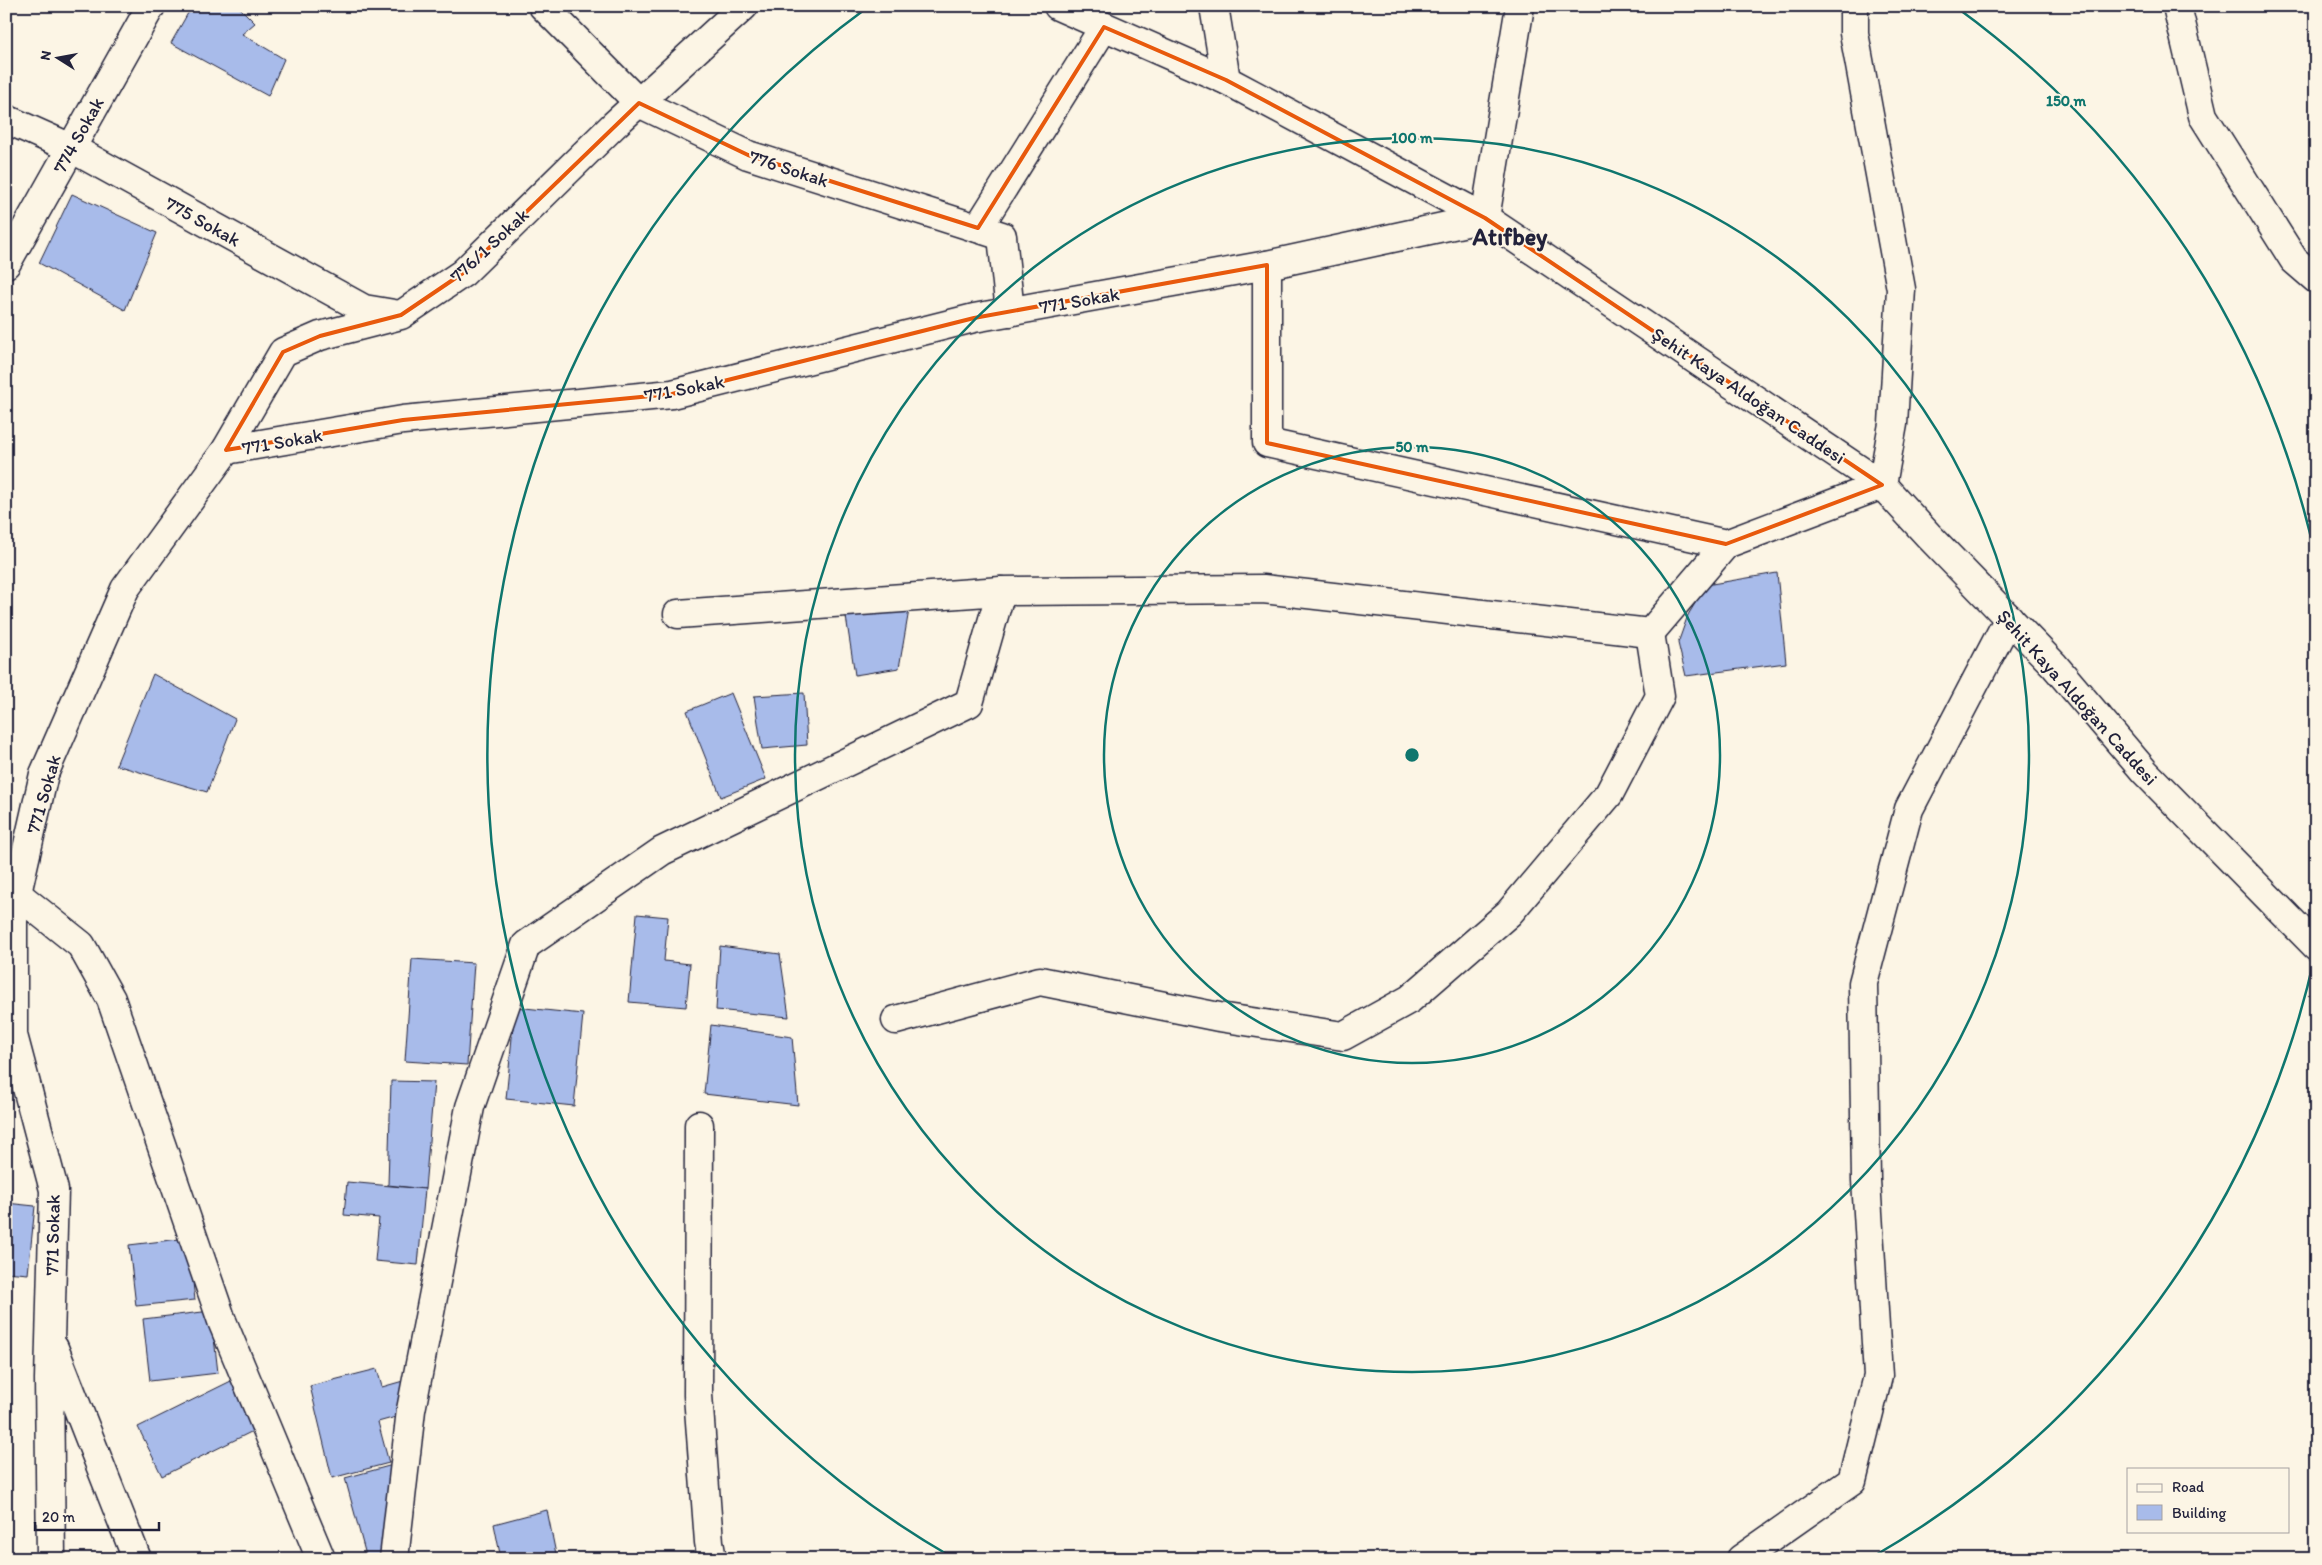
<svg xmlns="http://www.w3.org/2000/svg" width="2322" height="1565" font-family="Itim,sans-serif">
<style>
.building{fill:#a8bbea;stroke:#22223b}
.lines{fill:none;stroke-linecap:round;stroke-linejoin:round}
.minor-casing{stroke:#22223b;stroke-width:31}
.tertiary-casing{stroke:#22223b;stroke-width:31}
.minor{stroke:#fcf5e5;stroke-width:28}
.tertiary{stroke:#fcf5e5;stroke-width:28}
.marked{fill:none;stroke:#e8590c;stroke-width:4;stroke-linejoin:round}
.ring{fill:none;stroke:#0f766e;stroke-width:2.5}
.labels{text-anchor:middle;stroke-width:4;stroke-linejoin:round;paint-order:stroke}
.street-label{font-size:19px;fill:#22223b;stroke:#fcf5e5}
.district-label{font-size:24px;font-weight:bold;fill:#22223b;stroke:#fcf5e5}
.centre{fill:#0f766e;stroke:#fcf5e5;stroke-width:2.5}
.ring-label{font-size:15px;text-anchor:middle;font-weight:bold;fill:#0f766e;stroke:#fcf5e5;stroke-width:4;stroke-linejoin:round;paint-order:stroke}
</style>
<rect width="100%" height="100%" fill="#fcf5e5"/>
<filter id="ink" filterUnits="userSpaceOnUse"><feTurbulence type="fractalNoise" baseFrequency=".02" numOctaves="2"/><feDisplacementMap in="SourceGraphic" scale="10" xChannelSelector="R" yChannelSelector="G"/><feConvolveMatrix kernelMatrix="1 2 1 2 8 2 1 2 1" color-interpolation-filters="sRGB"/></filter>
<g filter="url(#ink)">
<!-- building -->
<g class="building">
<path d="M 192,6 L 238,6 L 255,23 L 242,34 L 284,59 L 268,96 L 171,43 Z"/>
<path d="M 72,194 L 157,233 L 125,310 L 39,263 Z"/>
<path d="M 1777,573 L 1786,663 L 1686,676 L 1678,643 L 1688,615 L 1706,585 Z"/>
<path d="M 910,604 L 899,668 L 855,675 L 845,610 Z"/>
<path d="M 153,674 L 235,719 L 207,792 L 116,765 Z"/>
<path d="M 731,693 L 766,779 L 721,797 L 687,711 Z"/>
<path d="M 804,693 L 807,745 L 762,749 L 754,696 Z"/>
<path d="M 637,914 L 668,917 L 664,961 L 690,964 L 686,1007 L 629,1002 Z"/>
<path d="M 720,946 L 780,954 L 789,1017 L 716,1010 Z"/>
<path d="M 412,959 L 474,963 L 467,1065 L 405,1061 Z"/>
<path d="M 515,1007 L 583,1014 L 574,1106 L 506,1099 Z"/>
<path d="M 711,1025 L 792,1037 L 798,1105 L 704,1094 Z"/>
<path d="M 391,1081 L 434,1082 L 425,1189 L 388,1185 Z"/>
<path d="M 347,1182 L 425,1189 L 418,1265 L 375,1261 L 379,1218 L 344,1215 Z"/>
<path d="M 6,1203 L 35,1206 L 28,1274 L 6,1272 Z"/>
<path d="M 188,1238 L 195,1300 L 136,1306 L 129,1245 Z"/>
<path d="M 211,1311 L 218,1373 L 150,1381 L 143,1319 Z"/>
<path d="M 377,1369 L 382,1387 L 403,1381 L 403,1415 L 378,1422 L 389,1463 L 332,1478 L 310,1386 Z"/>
<path d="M 233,1380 L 257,1429 L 162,1476 L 138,1427 Z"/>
<path d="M 400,1463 L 389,1559 L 367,1559 L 345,1478 Z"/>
<path d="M 547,1510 L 557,1559 L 501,1559 L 494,1524 Z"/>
</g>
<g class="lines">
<!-- minor casing -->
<g class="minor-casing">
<g id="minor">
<path d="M 543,6 L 639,103 L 748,155 L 1002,236 L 1010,312"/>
<path d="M 1214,6 L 1226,80"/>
<path d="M 2177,6 L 2203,116 L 2294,260 L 2316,279"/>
<path d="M 6,119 L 71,148 L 364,309 L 394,314"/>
<path d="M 978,228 L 1104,27"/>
<path d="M 6,264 L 151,6"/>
<path d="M 1267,265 L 1267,443 L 1726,544 L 1882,485 L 1893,424 L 1901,289 L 1854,33 L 1854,6"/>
<path d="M 226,450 L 403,420 L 672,394 L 974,318 L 1267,265 L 1485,218 L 1520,6"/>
<path d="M 678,614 L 1001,591 L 1263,589 L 1650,633 L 1726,544"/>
<path d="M 17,894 L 81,945 L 111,999 L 222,1321 L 321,1559"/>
<path d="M 896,1020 L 1040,981 L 1219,1017 L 1343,1036 L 1410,999 L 1509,913 L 1609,794 L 1660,696 L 1650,633"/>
<path d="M 699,1125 L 698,1395 L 709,1542 L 712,1559"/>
<path d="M 54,1348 L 137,1559"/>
<path d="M 51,1559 L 49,1379 L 54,1190 L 13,1035 L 13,911 L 44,774 L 125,589 L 226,450 L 283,352 L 320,336 L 401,315 L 463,273 L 614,125 L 744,6"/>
<path d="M 394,1559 L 411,1410 L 470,1107 L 526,945 L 662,851 L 969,703 L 1001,591"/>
<path d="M 1741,1559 L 1852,1481 L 1878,1376 L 1866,1180 L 1863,983 L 1909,809 L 2009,618"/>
</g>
</g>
<!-- tertiary casing -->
<g class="tertiary-casing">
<path id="tertiary" d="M 1058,6 L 1226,80 L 1485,218 L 1882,485 L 1928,535 L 2054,665 L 2145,772 L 2316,946"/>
</g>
<!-- minor -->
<use href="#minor" class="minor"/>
<!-- tertiary -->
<use href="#tertiary" class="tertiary"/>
</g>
</g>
<!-- marked area -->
<path class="marked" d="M 1104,27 L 1226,80 L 1485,218 L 1882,485 L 1726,544 L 1267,443 L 1267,265 L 974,318 L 672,394 L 403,420 L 226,450 L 283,352 L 320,336 L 401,315 L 463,273 L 639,103 L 748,155 L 978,228 Z"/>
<!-- distance rings -->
<g class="ring">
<circle cx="1412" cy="755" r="308"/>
<circle cx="1412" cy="755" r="617"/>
<path d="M2315 955A925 925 0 0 1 1874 1556M950 1556A925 925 0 0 1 868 7M1956 7A925 925 0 0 1 2315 555"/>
</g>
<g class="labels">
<!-- street labels -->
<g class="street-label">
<text transform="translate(78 135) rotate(-61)" y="7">774 Sokak</text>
<text transform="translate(789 168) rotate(18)" y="7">776 Sokak</text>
<text transform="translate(203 221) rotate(29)" y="7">775 Sokak</text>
<text transform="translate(489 245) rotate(-43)" y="7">776/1 Sokak</text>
<text transform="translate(1079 300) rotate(-10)" y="7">771 Sokak</text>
<text transform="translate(684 388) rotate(-11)" y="7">771 Sokak</text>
<text transform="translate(1749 395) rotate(34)" y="7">Şehit Kaya Aldoğan Caddesi</text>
<text transform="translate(282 441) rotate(-10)" y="7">771 Sokak</text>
<text transform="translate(2078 697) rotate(48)" y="7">Şehit Kaya Aldoğan Caddesi</text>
<text transform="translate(43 794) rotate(-74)" y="7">771 Sokak</text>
<text transform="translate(52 1235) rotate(-89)" y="7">771 Sokak</text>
</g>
<!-- district labels -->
<g class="district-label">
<text x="1510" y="245">Atıfbey</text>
</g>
</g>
<circle cx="1412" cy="755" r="8" class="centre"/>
<g class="ring-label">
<text x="2066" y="106">150 m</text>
<text x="1412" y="143">100 m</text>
<text x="1412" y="452">50 m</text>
</g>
<!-- margin -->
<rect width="2322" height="1565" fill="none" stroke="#fcf5e5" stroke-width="25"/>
<rect x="12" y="12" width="2297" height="1540" fill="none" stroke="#22223b" stroke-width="2" filter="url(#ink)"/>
<!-- legend -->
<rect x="2127" y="1468" width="162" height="65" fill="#fcf5e5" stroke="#a5a1a1"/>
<rect x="2137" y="1484" width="25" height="8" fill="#fcf5e5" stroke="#a5a1a1"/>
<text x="2172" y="1492" font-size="15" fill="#22223b">Road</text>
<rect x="2137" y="1505" width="25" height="15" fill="#a8bbea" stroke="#a5a1a1"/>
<text x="2172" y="1518" font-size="15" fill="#22223b">Building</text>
<!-- north arrow -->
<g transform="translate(58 58) rotate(281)" stroke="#fcf5e5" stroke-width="4" paint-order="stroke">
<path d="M0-4L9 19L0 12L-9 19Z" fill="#22223b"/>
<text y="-8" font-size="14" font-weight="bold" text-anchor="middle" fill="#22223b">N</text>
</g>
<!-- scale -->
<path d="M35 1522v8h124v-8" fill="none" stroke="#22223b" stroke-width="2.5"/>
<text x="42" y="1522" font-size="15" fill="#22223b" stroke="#fcf5e5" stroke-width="4" paint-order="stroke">20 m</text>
</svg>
